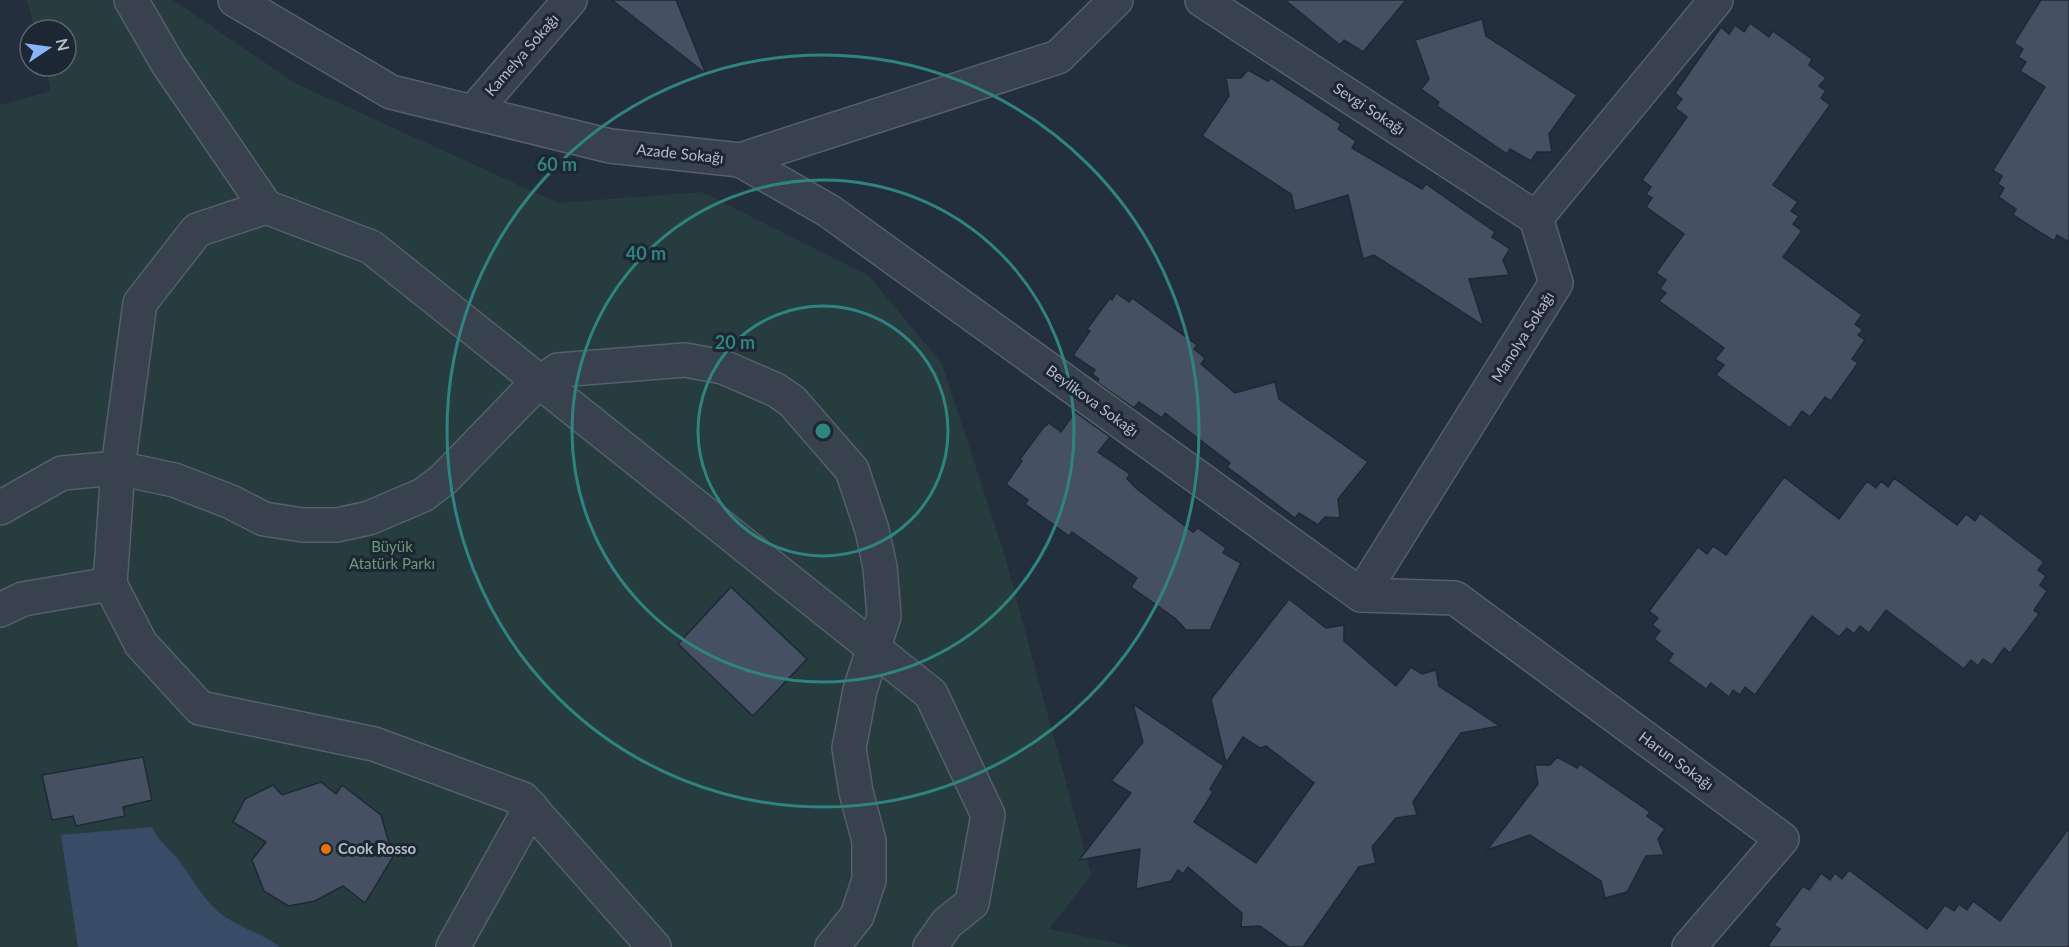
<svg xmlns="http://www.w3.org/2000/svg" width="2069" height="947" font-family="Lato,sans-serif">
<style>
.green{fill:#263c3f}
.water{fill:#394c67}
.building{fill:#455162;stroke:#1f2835;stroke-width:1.5}
.lines{fill:none;stroke-linecap:round;stroke-linejoin:round}
.street-casing{stroke:#565f6c;stroke-width:36}
.street{stroke:#38414e;stroke-width:33}
.ring{fill:none;stroke:#308480;stroke-width:3}
.food-dot{fill:#e8710a;stroke:#1d2633;stroke-width:2}
.labels{text-anchor:middle;stroke-width:6;stroke-linejoin:round;paint-order:stroke}
.street-label{font-size:15px;fill:#b4bcc9;stroke:#1d2633}
.park-label{font-size:15px;fill:#6b9a76;stroke:#1d2633}
.poi-label{font-size:15px;font-weight:bold;fill:#b4bcc9;stroke:#1d2633;text-anchor:start}
.centre{fill:#308480;stroke:#1d2633;stroke-width:3}
.ring-label{font-size:18px;text-anchor:middle;font-weight:bold;fill:#308480;stroke:#1d2633;stroke-width:6;stroke-linejoin:round;paint-order:stroke}
</style>
<rect width="100%" height="100%" fill="#242f3e"/>
<!-- green -->
<path class="green" d="M 27,0 L 173,0 L 295,83 L 558,203 L 702,192 L 869,276 L 942,364 L 1004,553 L 1091,875 L 1049,929 L 1134,947 L 0,947 L 0,105 L 51,91 L 45,66 L 66,66 L 66,30 L 35,30 Z"/>
<!-- water -->
<path class="water" d="M 152,827 C 158,840 166,846 175,856 C 192,876 206,907 230,920 C 247,930 264,935 280,947 L 78,947 L 61,835 Z"/>
<!-- building -->
<g class="building">
<path d="M 612,0 L 676,0 L 706,74 Z"/>
<path d="M 1285,0 L 1406,0 L 1363,52 L 1344,40 L 1340,45 Z"/>
<path d="M 2041,0 L 2069,0 L 2069,242 L 2057,235 L 2054,241 L 2013,215 L 2016,209 L 1999,197 L 2004,188 L 1998,184 L 2002,176 L 1993,170 L 2045,87 L 2020,71 L 2026,62 L 2018,57 L 2023,49 L 2014,43 Z"/>
<path d="M 1482,19 L 1486,36 L 1577,95 L 1549,134 L 1552,152 L 1537,152 L 1531,161 L 1510,149 L 1507,154 L 1437,106 L 1439,102 L 1421,89 L 1429,79 L 1415,40 Z"/>
<path d="M 1750,23 L 1769,37 L 1773,31 L 1812,59 L 1809,65 L 1826,78 L 1819,86 L 1826,91 L 1821,98 L 1830,105 L 1773,185 L 1798,202 L 1791,211 L 1799,216 L 1793,224 L 1802,231 L 1783,257 L 1862,315 L 1855,324 L 1863,330 L 1858,335 L 1865,340 L 1852,359 L 1858,363 L 1831,401 L 1825,397 L 1810,417 L 1802,411 L 1790,428 L 1716,375 L 1724,365 L 1715,359 L 1724,348 L 1659,301 L 1666,293 L 1660,289 L 1666,280 L 1656,273 L 1684,234 L 1646,207 L 1652,198 L 1646,194 L 1651,187 L 1642,180 L 1687,117 L 1675,108 L 1682,99 L 1675,93 L 1721,27 L 1729,34 L 1735,25 L 1744,32 Z"/>
<path d="M 1248,70 L 1268,81 L 1271,78 L 1341,124 L 1338,129 L 1356,141 L 1352,148 L 1422,189 L 1426,184 L 1495,232 L 1492,237 L 1510,249 L 1503,260 L 1509,275 L 1469,279 L 1484,326 L 1374,255 L 1363,259 L 1348,195 L 1295,211 L 1291,194 L 1202,136 L 1229,96 L 1226,78 L 1241,78 Z"/>
<path d="M 1116,293 L 1129,302 L 1132,298 L 1197,345 L 1194,349 L 1205,358 L 1201,364 L 1235,393 L 1275,382 L 1279,399 L 1368,462 L 1338,499 L 1340,518 L 1325,517 L 1318,525 L 1299,513 L 1295,518 L 1227,467 L 1230,463 L 1165,413 L 1162,418 L 1139,402 L 1134,408 L 1097,382 L 1099,379 L 1092,374 L 1095,370 L 1073,355 L 1090,331 L 1087,329 L 1110,298 L 1112,300 Z"/>
<path d="M 1075,412 L 1110,437 L 1098,452 L 1130,474 L 1127,479 L 1137,489 L 1193,532 L 1198,528 L 1226,548 L 1223,553 L 1241,563 L 1210,630 L 1186,630 L 1176,619 L 1131,587 L 1137,578 L 1072,532 L 1069,536 L 1025,504 L 1028,500 L 1006,484 L 1022,461 L 1020,459 L 1043,428 L 1049,423 L 1061,432 Z"/>
<path d="M 1784,477 L 1839,519 L 1867,481 L 1876,488 L 1881,481 L 1888,487 L 1894,478 L 1957,525 L 1966,514 L 1975,521 L 1980,513 L 2044,562 L 2038,570 L 2046,576 L 2040,585 L 2047,591 L 2034,610 L 2039,614 L 2010,653 L 2004,648 L 1992,665 L 1983,659 L 1978,666 L 1971,660 L 1964,669 L 1886,610 L 1869,633 L 1860,626 L 1854,634 L 1847,628 L 1839,637 L 1812,616 L 1755,695 L 1745,687 L 1740,695 L 1733,690 L 1729,697 L 1711,683 L 1706,689 L 1668,661 L 1673,654 L 1654,639 L 1660,631 L 1652,625 L 1658,618 L 1649,611 L 1698,547 L 1707,554 L 1713,546 L 1726,555 Z"/>
<path d="M 731,587 L 807,659 L 753,716 L 678,644 Z"/>
<path d="M 1289,599 L 1326,628 L 1344,625 L 1344,641 L 1396,686 L 1411,667 L 1422,674 L 1436,670 L 1439,686 L 1500,726 L 1461,733 L 1413,802 L 1417,815 L 1396,818 L 1372,847 L 1376,863 L 1359,867 L 1303,947 L 1289,947 L 1260,926 L 1241,927 L 1242,913 L 1188,867 L 1183,874 L 1178,870 L 1171,881 L 1136,889 L 1140,849 L 1079,860 L 1131,793 L 1111,781 L 1143,742 L 1133,704 L 1224,766 L 1210,789 L 1213,792 L 1194,822 L 1256,863 L 1314,783 L 1266,746 L 1260,748 L 1243,737 L 1226,763 L 1211,699 Z"/>
<path d="M 143,757 L 152,800 L 123,807 L 125,816 L 76,826 L 73,816 L 52,820 L 42,775 Z"/>
<path d="M 1557,757 L 1577,768 L 1580,764 L 1650,812 L 1647,816 L 1665,829 L 1658,839 L 1664,855 L 1646,856 L 1627,892 L 1605,898 L 1601,881 L 1530,835 L 1487,850 L 1538,784 L 1535,765 L 1550,765 Z"/>
<path d="M 321,782 L 336,794 L 342,785 L 381,815 L 393,857 L 365,903 L 343,886 L 315,901 L 288,906 L 264,891 L 252,860 L 266,842 L 233,822 L 245,799 L 273,785 L 282,795 Z"/>
<path d="M 2069,828 L 2069,947 L 1767,947 L 1780,929 L 1774,925 L 1803,886 L 1809,890 L 1821,873 L 1830,880 L 1835,873 L 1842,879 L 1849,870 L 1927,929 L 1945,905 L 1954,911 L 1959,904 L 1967,910 L 1973,901 L 2000,921 Z"/>
</g>
<g class="lines">
<!-- street casing -->
<g class="street-casing">
<g id="street">
<path d="M 131,0 L 168,64 L 266,207"/>
<path d="M 235,0 L 391,92 L 610,146 L 740,160 L 1058,57 L 1116,0"/>
<path d="M 1202,0 L 1536,218"/>
<path d="M 474,111 L 570,0"/>
<path d="M 740,160 L 829,211 L 1361,595 L 1455,598 L 1782,839 L 1689,947"/>
<path d="M 0,508 L 62,473 L 118,468 L 174,480 L 231,502 L 264,519 L 303,525 L 337,525 L 369,518 L 423,495 L 444,479 L 528,392 L 558,370 L 685,360 L 723,367 L 776,390 L 792,401 L 852,470 L 872,530 L 880,567 L 884,616 L 860,690 L 849,748 L 856,792 L 869,841 L 869,880 L 857,916 L 832,947"/>
<path d="M 110,584 L 118,468 L 140,303 L 197,230 L 266,207 L 371,247 L 931,694 L 988,815 L 972,903 L 947,923 L 930,947"/>
<path d="M 1361,595 L 1556,283 L 1536,218 L 1716,0"/>
<path d="M 0,610 L 23,599 L 110,584 L 141,644 L 200,708 L 374,744 L 523,799 L 654,947"/>
<path d="M 453,947 L 531,807"/>
</g>
</g>
<!-- street -->
<use href="#street" class="street"/>
</g>
<!-- distance rings -->
<g class="ring">
<circle cx="823" cy="431" r="125"/>
<circle cx="823" cy="431" r="251"/>
<circle cx="823" cy="431" r="376"/>
</g>
<!-- markers -->
<circle class="food-dot" cx="326" cy="849" r="6"/>
<g class="labels">
<!-- street labels -->
<g class="street-label">
<text transform="translate(522 55) rotate(-49)" y="5">Kamelya Sokağı</text>
<text transform="translate(1369 109) rotate(33)" y="5">Sevgi Sokağı</text>
<text transform="translate(680 154) rotate(6)" y="5">Azade Sokağı</text>
<text transform="translate(1523 337) rotate(-58)" y="5">Manolya Sokağı</text>
<text transform="translate(1092 401) rotate(36)" y="5">Beylikova Sokağı</text>
<text transform="translate(1676 761) rotate(36)" y="5">Harun Sokağı</text>
</g>
<!-- park labels -->
<g class="park-label">
<text x="392" y="552">Büyük<tspan x="392" dy="17">Atatürk Parkı</tspan></text>
</g>
<!-- poi labels -->
<g class="poi-label">
<text x="338" y="854">Cook Rosso</text>
</g>
</g>
<circle cx="823" cy="431" r="9" class="centre"/>
<g class="ring-label">
<text x="557" y="171">60 m</text>
<text x="646" y="260">40 m</text>
<text x="735" y="349">20 m</text>
</g>
<!-- north arrow -->
<g transform="translate(48 48) rotate(77)"><circle r="28" fill="#1d2633" stroke="#59626f" stroke-width="1.5"/>
<path d="M0-4.5L10 22L0 15L-10 22Z" fill="#8ab4f8"/>
<text y="-9" font-size="16" font-weight="bold" text-anchor="middle" fill="#b4bcc9">N</text>
</g>
</svg>
